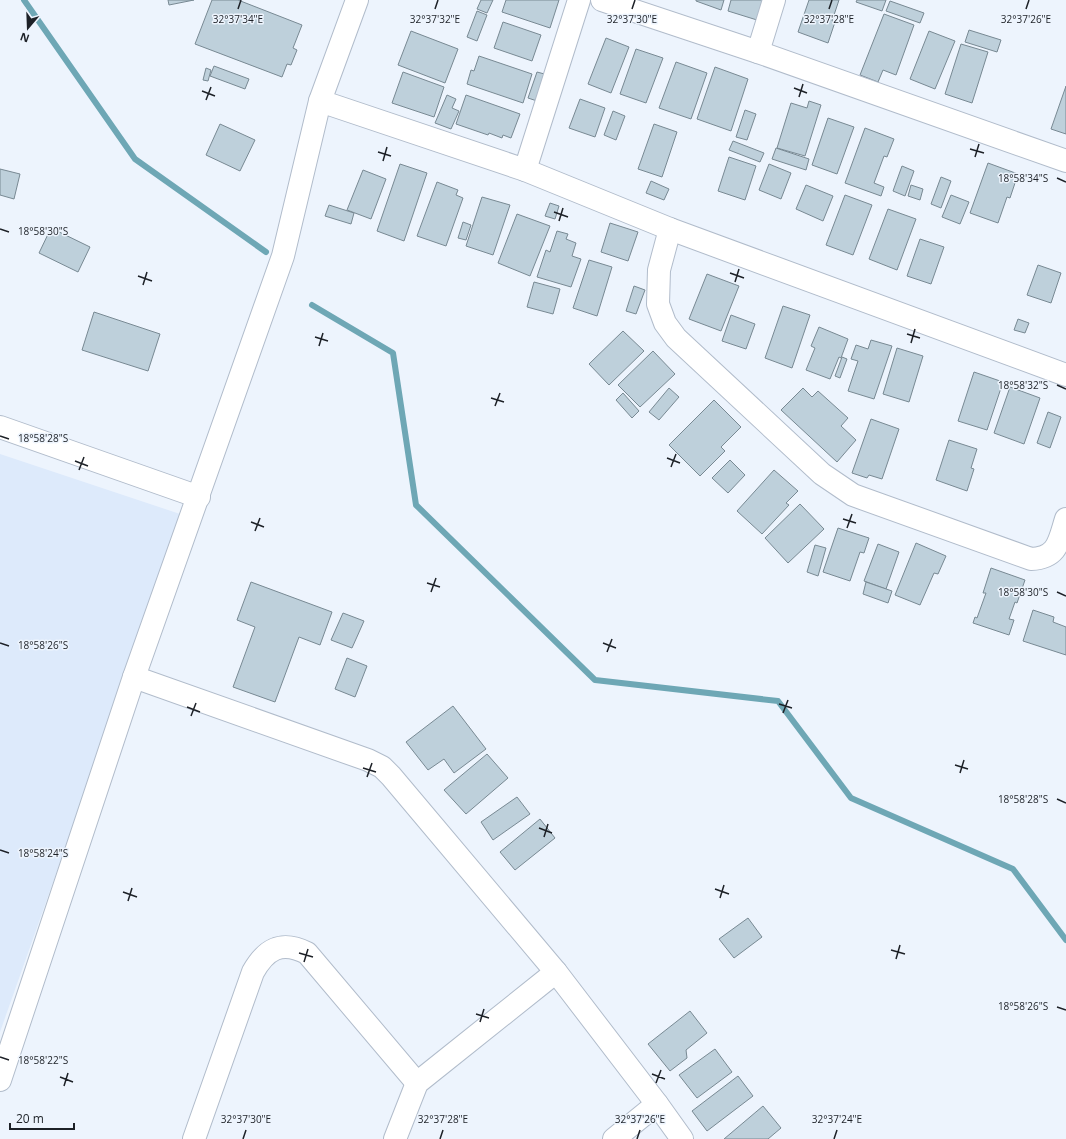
<svg xmlns="http://www.w3.org/2000/svg" width="1066" height="1139" font-family="'Open Sans',sans-serif">
<style>
.built{fill:#ddeafb}
.lines{fill:none;stroke-linecap:round;stroke-linejoin:round}
.stream{stroke:#6ea7b5;stroke-width:6}
.building{fill:#bed0db;stroke:#788993}
.minor-casing{stroke:#b1bccb;stroke-width:24}
.minor{stroke:#fff;stroke-width:22}
.ticks{fill:none;stroke:#1d2127;stroke-width:1.5}
.ticks-label{font-size:10px;text-anchor:middle;fill:#1d2127;stroke:#edf4fd;stroke-width:3;stroke-linejoin:round;paint-order:stroke}
</style>
<rect width="100%" height="100%" fill="#edf4fd"/>
<!-- built -->
<path class="built" d="M 0,454 L 183,515 L 0,1032 Z"/>
<g class="lines">
<!-- stream -->
<g class="stream">
<path d="M 24,0 L 135,159 L 266,252"/>
<path d="M 312,305 L 393,353 L 416,505 L 595,680 L 778,701 L 851,798 L 1013,869 L 1066,940"/>
</g>
</g>
<!-- building -->
<g class="building">
<path d="M 168,0 L 194,0 L 169,5 Z"/>
<path d="M 212,0 L 238,0 L 302,25 L 293,48 L 297,50 L 291,65 L 287,64 L 282,77 L 195,44 Z"/>
<path d="M 481,0 L 493,0 L 487,13 L 477,9 Z"/>
<path d="M 506,0 L 559,0 L 550,28 L 502,12 Z"/>
<path d="M 696,0 L 724,0 L 721,10 L 696,1 Z"/>
<path d="M 731,0 L 764,0 L 757,20 L 728,11 Z"/>
<path d="M 809,0 L 839,0 L 832,21 L 835,22 L 828,43 L 798,32 Z"/>
<path d="M 857,0 L 886,0 L 882,11 L 856,2 Z"/>
<path d="M 890,1 L 924,13 L 920,23 L 886,11 Z"/>
<path d="M 477,11 L 487,15 L 477,41 L 467,37 Z"/>
<path d="M 884,14 L 914,25 L 896,75 L 883,70 L 878,82 L 860,75 Z"/>
<path d="M 503,22 L 541,35 L 532,61 L 494,48 Z"/>
<path d="M 969,30 L 1001,40 L 997,52 L 965,42 Z"/>
<path d="M 411,31 L 458,49 L 445,83 L 398,65 Z"/>
<path d="M 929,31 L 955,41 L 935,89 L 910,79 Z"/>
<path d="M 606,38 L 629,47 L 611,93 L 588,84 Z"/>
<path d="M 961,44 L 988,52 L 972,103 L 945,94 Z"/>
<path d="M 636,49 L 663,58 L 646,103 L 620,94 Z"/>
<path d="M 479,56 L 532,74 L 523,103 L 467,84 L 471,70 L 474,71 Z"/>
<path d="M 676,62 L 707,73 L 691,119 L 659,108 Z"/>
<path d="M 214,66 L 249,79 L 245,89 L 210,76 Z"/>
<path d="M 715,67 L 748,79 L 731,131 L 697,119 Z"/>
<path d="M 206,68 L 211,70 L 208,81 L 203,80 Z"/>
<path d="M 403,72 L 444,87 L 434,117 L 392,103 Z"/>
<path d="M 537,72 L 552,76 L 543,103 L 528,98 Z"/>
<path d="M 1066,86 L 1066,134 L 1051,129 Z"/>
<path d="M 447,95 L 456,99 L 452,108 L 459,111 L 451,129 L 435,123 Z"/>
<path d="M 466,95 L 520,114 L 511,138 L 503,135 L 502,138 L 489,133 L 488,135 L 456,124 Z"/>
<path d="M 580,99 L 605,108 L 595,137 L 569,128 Z"/>
<path d="M 809,101 L 821,105 L 805,156 L 777,148 L 791,103 L 807,108 Z"/>
<path d="M 745,110 L 756,114 L 747,140 L 736,137 Z"/>
<path d="M 613,111 L 625,116 L 616,140 L 604,135 Z"/>
<path d="M 828,118 L 854,127 L 837,174 L 812,165 Z"/>
<path d="M 220,124 L 255,140 L 240,171 L 206,155 Z"/>
<path d="M 654,124 L 677,132 L 662,177 L 638,169 Z"/>
<path d="M 865,128 L 894,139 L 887,157 L 884,156 L 874,183 L 884,187 L 881,196 L 845,183 Z"/>
<path d="M 733,141 L 764,153 L 760,162 L 729,150 Z"/>
<path d="M 776,148 L 809,159 L 806,170 L 772,159 Z"/>
<path d="M 729,157 L 756,166 L 745,200 L 718,191 Z"/>
<path d="M 988,163 L 1018,174 L 1010,198 L 1007,197 L 998,223 L 970,213 Z"/>
<path d="M 400,164 L 427,173 L 404,241 L 377,231 Z"/>
<path d="M 769,164 L 791,173 L 781,199 L 759,190 Z"/>
<path d="M 902,166 L 914,171 L 905,196 L 893,191 Z"/>
<path d="M 0,169 L 20,174 L 14,199 L 0,195 Z"/>
<path d="M 363,170 L 386,179 L 371,219 L 347,210 Z"/>
<path d="M 941,177 L 951,181 L 941,208 L 931,204 Z"/>
<path d="M 651,181 L 669,189 L 664,200 L 646,193 Z"/>
<path d="M 437,182 L 458,190 L 456,195 L 463,198 L 446,246 L 417,236 Z"/>
<path d="M 806,185 L 833,196 L 823,221 L 796,209 Z"/>
<path d="M 911,185 L 923,189 L 920,200 L 908,196 Z"/>
<path d="M 845,195 L 872,205 L 853,255 L 826,245 Z"/>
<path d="M 951,195 L 969,202 L 960,224 L 942,217 Z"/>
<path d="M 482,197 L 510,205 L 493,255 L 466,246 Z"/>
<path d="M 550,203 L 559,206 L 555,219 L 545,216 Z"/>
<path d="M 329,205 L 354,213 L 351,224 L 325,216 Z"/>
<path d="M 888,209 L 916,219 L 897,270 L 869,259 Z"/>
<path d="M 517,214 L 550,226 L 530,276 L 498,263 Z"/>
<path d="M 463,222 L 471,225 L 466,240 L 458,238 Z"/>
<path d="M 610,223 L 638,232 L 628,261 L 601,252 Z"/>
<path d="M 51,228 L 90,247 L 78,272 L 39,253 Z"/>
<path d="M 557,231 L 568,234 L 566,239 L 576,243 L 572,256 L 581,259 L 571,287 L 537,277 L 546,250 L 550,252 Z"/>
<path d="M 920,239 L 944,247 L 931,284 L 907,276 Z"/>
<path d="M 589,260 L 612,267 L 597,316 L 573,308 Z"/>
<path d="M 1038,265 L 1061,273 L 1051,303 L 1027,295 Z"/>
<path d="M 707,274 L 739,286 L 721,331 L 689,319 Z"/>
<path d="M 534,282 L 560,289 L 553,314 L 527,307 Z"/>
<path d="M 634,286 L 645,290 L 636,314 L 626,311 Z"/>
<path d="M 783,306 L 810,315 L 792,368 L 765,358 Z"/>
<path d="M 94,312 L 160,334 L 148,371 L 82,350 Z"/>
<path d="M 731,315 L 755,324 L 746,349 L 722,341 Z"/>
<path d="M 1018,319 L 1029,323 L 1025,333 L 1014,330 Z"/>
<path d="M 819,327 L 848,339 L 841,358 L 839,357 L 830,379 L 806,370 L 815,348 L 811,346 Z"/>
<path d="M 623,331 L 644,351 L 609,385 L 589,364 Z"/>
<path d="M 871,340 L 892,346 L 874,399 L 848,391 L 858,361 L 851,359 L 856,345 L 868,349 Z"/>
<path d="M 897,348 L 923,356 L 909,402 L 883,394 Z"/>
<path d="M 653,351 L 675,374 L 640,407 L 618,385 Z"/>
<path d="M 842,357 L 847,359 L 840,378 L 835,376 Z"/>
<path d="M 974,372 L 1003,382 L 987,430 L 958,421 Z"/>
<path d="M 1010,387 L 1040,398 L 1024,444 L 994,433 Z"/>
<path d="M 669,388 L 679,397 L 659,420 L 649,412 Z"/>
<path d="M 803,388 L 812,397 L 818,391 L 848,418 L 841,426 L 856,440 L 837,462 L 781,410 Z"/>
<path d="M 623,393 L 639,411 L 632,418 L 616,400 Z"/>
<path d="M 714,400 L 741,427 L 721,447 L 725,451 L 700,476 L 669,445 Z"/>
<path d="M 1048,412 L 1061,417 L 1050,448 L 1037,443 Z"/>
<path d="M 871,419 L 899,429 L 882,479 L 869,475 L 867,478 L 852,473 Z"/>
<path d="M 949,440 L 977,449 L 971,468 L 974,469 L 967,491 L 936,480 Z"/>
<path d="M 730,460 L 745,475 L 728,493 L 712,478 Z"/>
<path d="M 774,470 L 798,491 L 786,503 L 789,505 L 762,534 L 737,511 Z"/>
<path d="M 800,504 L 824,529 L 788,563 L 765,538 Z"/>
<path d="M 838,528 L 869,538 L 864,553 L 860,552 L 850,581 L 823,572 Z"/>
<path d="M 916,543 L 946,556 L 938,574 L 934,573 L 920,605 L 895,595 Z"/>
<path d="M 878,544 L 899,552 L 886,589 L 864,581 Z"/>
<path d="M 815,545 L 826,548 L 818,576 L 807,572 Z"/>
<path d="M 991,568 L 1025,580 L 1017,603 L 1015,602 L 1009,619 L 1014,620 L 1009,635 L 973,623 L 975,617 L 977,618 L 986,593 L 983,593 Z"/>
<path d="M 251,582 L 332,612 L 320,645 L 299,637 L 275,702 L 233,687 L 255,627 L 237,620 Z"/>
<path d="M 866,582 L 892,591 L 888,603 L 863,594 Z"/>
<path d="M 1033,610 L 1054,617 L 1053,622 L 1066,627 L 1066,655 L 1023,641 Z"/>
<path d="M 343,613 L 364,621 L 352,648 L 331,640 Z"/>
<path d="M 347,658 L 367,666 L 355,697 L 335,689 Z"/>
<path d="M 453,706 L 486,749 L 454,773 L 444,759 L 428,770 L 406,742 Z"/>
<path d="M 487,754 L 508,778 L 466,814 L 444,790 Z"/>
<path d="M 517,797 L 530,814 L 493,840 L 481,822 Z"/>
<path d="M 540,819 L 555,838 L 515,870 L 500,852 Z"/>
<path d="M 748,918 L 762,937 L 734,958 L 719,939 Z"/>
<path d="M 690,1011 L 707,1033 L 686,1050 L 687,1058 L 670,1071 L 648,1044 Z"/>
<path d="M 715,1049 L 732,1072 L 697,1098 L 679,1075 Z"/>
<path d="M 738,1076 L 753,1096 L 707,1131 L 692,1111 Z"/>
<path d="M 763,1106 L 781,1128 L 768,1139 L 724,1139 Z"/>
</g>
<g class="lines">
<!-- minor casing -->
<g class="minor-casing">
<g id="minor">
<path d="M 357,0 L 320,101 L 525,170 L 670,229 L 1066,375"/>
<path d="M 602,0 L 758,52 L 1066,161"/>
<path d="M 758,52 L 774,0"/>
<path d="M 525,170 L 579,0"/>
<path d="M 670,229 L 659,270 L 658,304 L 665,323 L 676,338 L 822,474 L 853,495 L 1031,559 C 1058,558 1059,541 1066,519"/>
<path d="M 0,427 L 199,497"/>
<path d="M 134,677 L 368,760 L 382,767 L 391,776 L 556,972 L 657,1104 L 682,1139"/>
<path d="M 0,1080 L 134,677 L 283,256 L 320,101"/>
<path d="M 194,1139 L 253,972 C 266,949 281,940 307,953 L 417,1083"/>
<path d="M 395,1139 L 417,1083 L 556,972"/>
<path d="M 614,1139 L 657,1104"/>
</g>
</g>
<!-- minor -->
<use href="#minor" class="minor"/>
</g>
<!-- ticks -->
<path class="ticks" d="M 238,9 L 241,0M 435,9 L 438,0M 632,9 L 635,0M 829,9 L 832,0M 1026,9 L 1029,0M 794,88 L 807,93M 202,91 L 215,96M 799,97 L 803,84M 206,100 L 211,87M 970,149 L 984,153M 378,152 L 391,156M 975,157 L 979,144M 383,161 L 387,147M 1057,178 L 1066,182M 554,212 L 568,217M 559,221 L 563,208M 0,229 L 9,232M 730,273 L 744,278M 138,276 L 152,281M 735,282 L 739,269M 143,285 L 147,272M 907,334 L 920,338M 315,337 L 328,341M 911,343 L 915,329M 319,346 L 323,333M 1057,385 L 1066,389M 491,398 L 504,402M 495,406 L 500,393M 0,436 L 9,439M 667,458 L 680,463M 75,461 L 88,466M 671,467 L 676,454M 79,470 L 84,457M 843,519 L 856,523M 251,522 L 264,527M 847,528 L 852,514M 255,531 L 260,518M 427,583 L 440,587M 431,592 L 436,578M 1057,592 L 1066,596M 0,643 L 9,646M 603,643 L 616,648M 607,652 L 612,639M 779,704 L 792,708M 187,707 L 200,712M 783,713 L 788,700M 191,716 L 196,703M 955,765 L 968,769M 363,768 L 376,772M 960,773 L 964,760M 367,777 L 372,763M 1057,799 L 1066,803M 539,828 L 552,833M 544,837 L 548,824M 0,850 L 9,853M 715,889 L 729,894M 123,892 L 137,897M 720,898 L 724,885M 128,901 L 132,888M 891,950 L 905,954M 299,953 L 313,957M 896,959 L 900,945M 304,962 L 308,949M 1057,1007 L 1066,1010M 476,1014 L 489,1018M 480,1022 L 484,1009M 0,1057 L 9,1060M 652,1074 L 665,1079M 60,1077 L 73,1082M 656,1083 L 661,1070M 64,1086 L 68,1073M 243,1139 L 246,1130M 440,1139 L 443,1130M 637,1139 L 640,1130M 834,1139 L 837,1130"/>
<g class="ticks-label">
<text x="238" y="23">32°37'34"E</text>
<text x="435" y="23">32°37'32"E</text>
<text x="829" y="23">32°37'28"E</text>
<text x="632" y="23">32°37'30"E</text>
<text x="1026" y="23">32°37'26"E</text>
<text x="1023" y="182">18°58'34"S</text>
<text x="43" y="235">18°58'30"S</text>
<text x="1023" y="389">18°58'32"S</text>
<text x="43" y="442">18°58'28"S</text>
<text x="1023" y="596">18°58'30"S</text>
<text x="43" y="649">18°58'26"S</text>
<text x="1023" y="803">18°58'28"S</text>
<text x="43" y="857">18°58'24"S</text>
<text x="1023" y="1010">18°58'26"S</text>
<text x="43" y="1064">18°58'22"S</text>
<text x="246" y="1123">32°37'30"E</text>
<text x="443" y="1123">32°37'28"E</text>
<text x="640" y="1123">32°37'26"E</text>
<text x="837" y="1123">32°37'24"E</text>
</g>
<!-- north arrow -->
<g transform="translate(28 28) rotate(199)" stroke="#edf4fd" stroke-width="3" paint-order="stroke">
<path d="M0-3L7 15L0 10L-7 15Z" fill="#1d2127"/>
<text y="-6" font-size="11" font-weight="bold" text-anchor="middle" fill="#1d2127">N</text>
</g>
<!-- scale -->
<path d="M10 1123v6h64v-6" fill="none" stroke="#1d2127" stroke-width="2"/>
<text x="16" y="1123" font-size="12" fill="#1d2127" stroke="#edf4fd" stroke-width="3" paint-order="stroke">20 m</text>
</svg>
